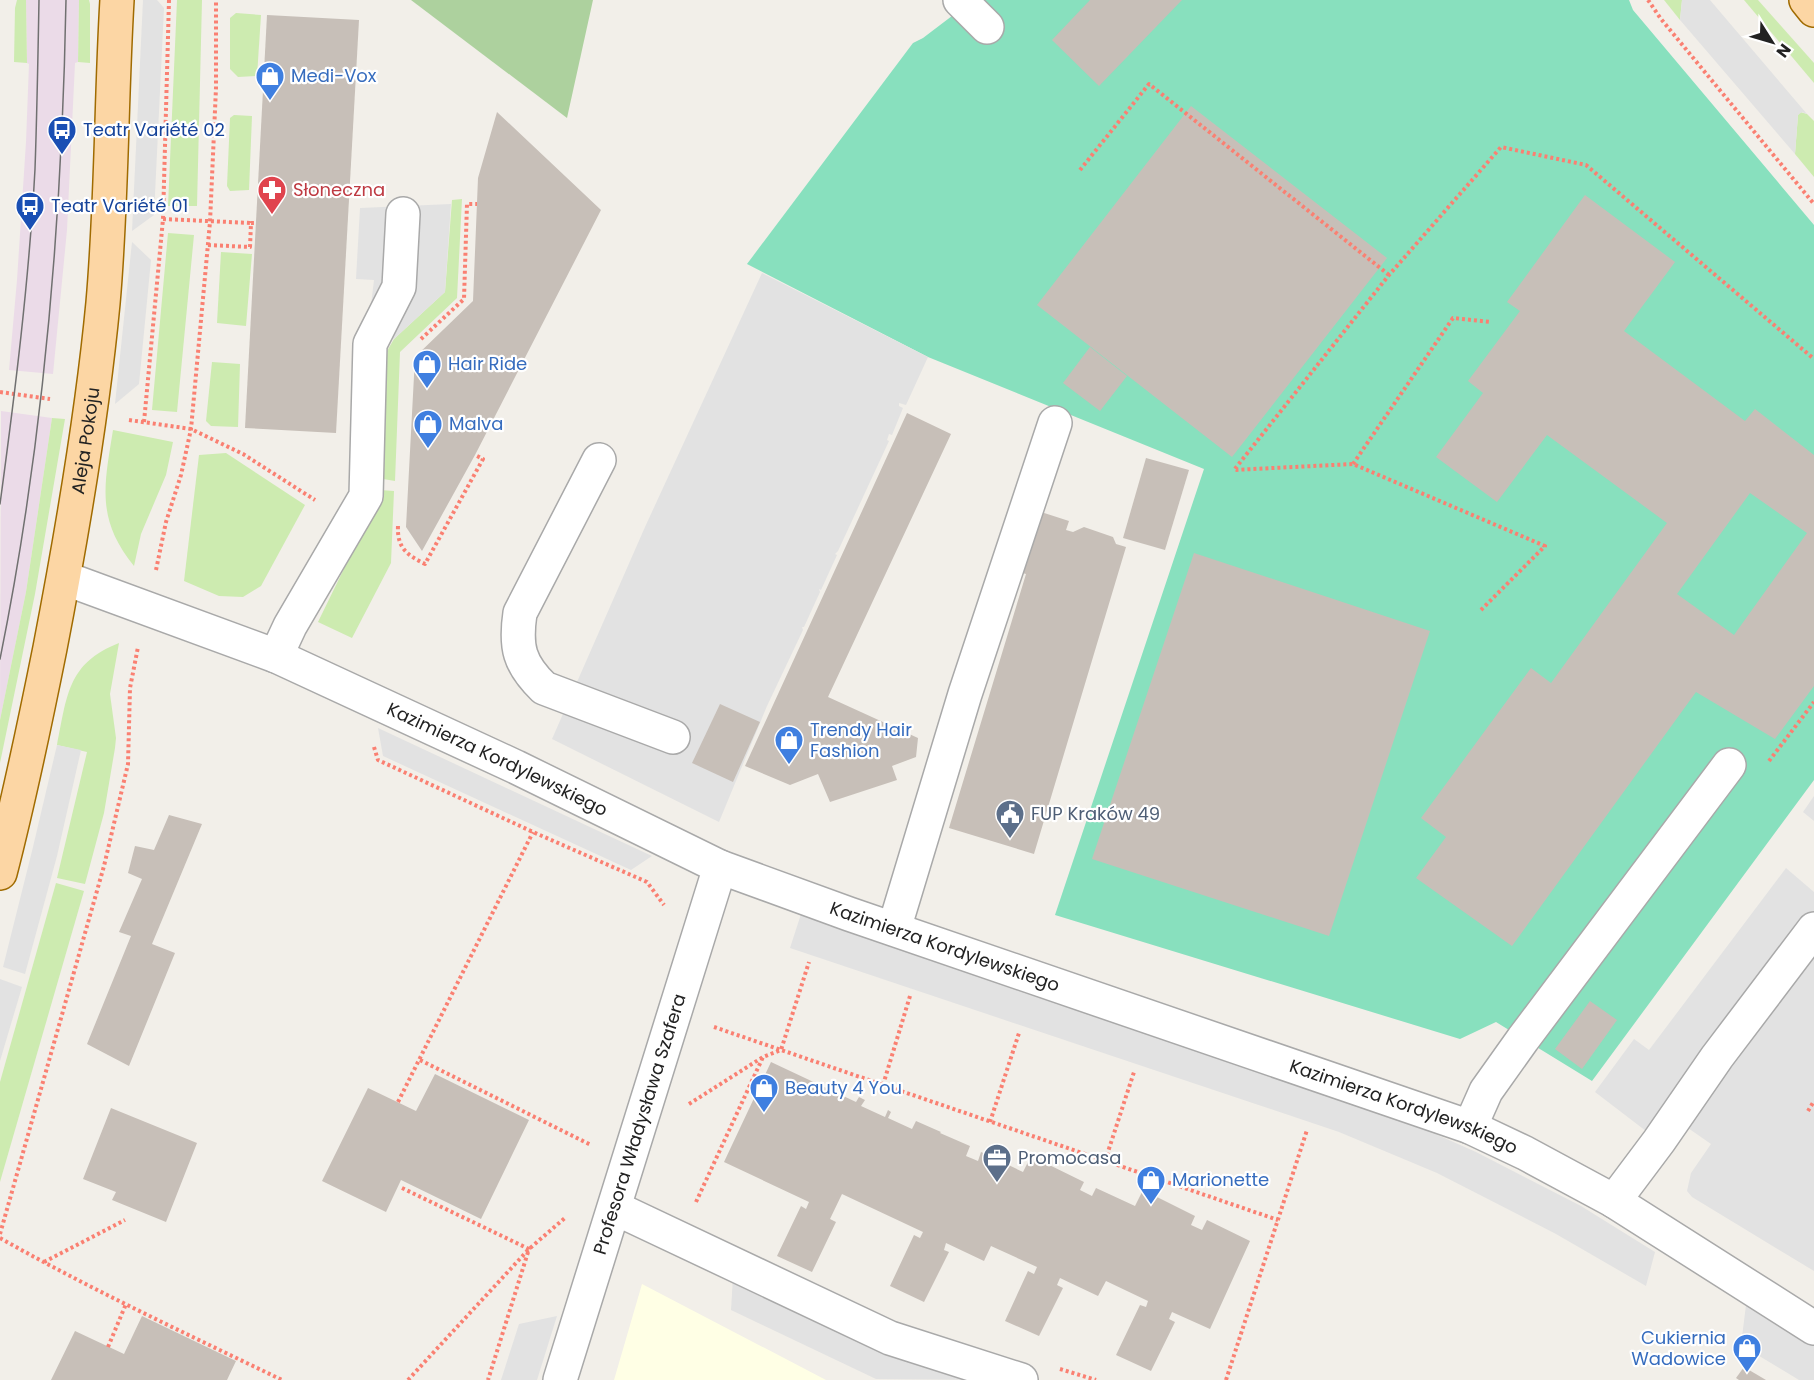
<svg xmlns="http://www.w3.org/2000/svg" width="1814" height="1380" font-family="Poppins,sans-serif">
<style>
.industrial{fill:#ebdbe8}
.education{fill:#ffffe5}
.grass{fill:#cdebb0}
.forest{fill:#add19e}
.pitch{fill:#88e0be}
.parking{fill:#e2e2e2}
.building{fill:#c7bfb8;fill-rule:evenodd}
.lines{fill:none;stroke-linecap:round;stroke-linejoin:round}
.minor-casing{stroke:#a9a9a9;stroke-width:36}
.major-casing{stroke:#a06b00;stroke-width:36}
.path{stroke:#fa8072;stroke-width:4;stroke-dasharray:3 3;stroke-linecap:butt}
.minor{stroke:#fff;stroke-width:33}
.major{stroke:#fcd6a4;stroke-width:33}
.tram{stroke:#707070;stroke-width:1.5}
.labels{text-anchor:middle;stroke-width:4.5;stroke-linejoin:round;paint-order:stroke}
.shop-label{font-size:18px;fill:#366cbe;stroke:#fff;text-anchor:start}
.transit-label{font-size:18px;fill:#164399;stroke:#fff;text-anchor:start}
.health-label{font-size:18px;fill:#be3a42;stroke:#fff;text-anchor:start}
.street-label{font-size:18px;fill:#222;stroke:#fff}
.service-label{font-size:18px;fill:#4e5e75;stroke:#fff;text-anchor:start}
</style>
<rect width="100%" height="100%" fill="#f2efe9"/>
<!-- industrial -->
<g class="industrial">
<path d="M 26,0 L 79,0 L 78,62 L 75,63 L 67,230 L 53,374 L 9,370 L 17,280 L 26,142 L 29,64 L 27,63 Z"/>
<path d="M 1,411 L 52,418 L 26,592 L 0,720 Z"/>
</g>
<!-- education -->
<path class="education" d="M 642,1284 L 826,1380 L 614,1380 Z"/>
<!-- grass -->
<g class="grass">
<path d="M 17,0 L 26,0 L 27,63 L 14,62 L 15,8 Z"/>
<path d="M 79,0 L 89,0 L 90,4 L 90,63 L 78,62 Z"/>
<path d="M 177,0 L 202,0 L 197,206 L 168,206 Z"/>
<path d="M 1664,0 L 1682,0 L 1680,20 Z"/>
<path d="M 1744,0 L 1758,0 L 1814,63 L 1814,83 Z"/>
<path d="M 236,13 L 261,15 L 257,76 L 238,77 L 230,69 L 230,18 Z"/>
<path d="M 1800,112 L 1807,114 L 1814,121 L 1814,177 L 1795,154 L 1798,115 Z"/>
<path d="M 234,115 L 252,116 L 249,190 L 230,191 L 227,186 L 230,118 Z"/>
<path d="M 462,199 L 457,298 L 400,352 L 395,481 L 383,479 L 387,351 L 394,339 L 445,292 L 452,200 Z"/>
<path d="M 168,233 L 194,235 L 177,412 L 152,410 Z"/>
<path d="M 221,252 L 252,254 L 246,326 L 217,323 Z"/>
<path d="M 212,362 L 240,364 L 238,427 L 211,426 L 206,421 Z"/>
<path d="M 52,418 L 65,419 L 35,594 L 0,763 L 0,720 L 26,592 Z"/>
<path d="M 113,430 L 173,442 L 166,475 L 141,534 L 134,566 C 96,519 104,486 113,430 Z"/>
<path d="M 226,453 L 305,505 L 261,586 L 243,597 L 219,596 L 184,581 L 199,455 Z"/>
<path d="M 380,490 L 394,491 L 391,563 L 352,638 L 318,622 L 377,501 Z"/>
<path d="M 119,643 L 110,694 L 116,738 L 115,748 L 104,813 L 85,884 L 57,878 L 87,752 L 57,745 C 67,697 67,663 119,643 Z"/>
<path d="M 56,883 L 84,891 L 0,1182 L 0,1082 Z"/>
</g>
<!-- forest -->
<path class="forest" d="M 411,0 L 593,0 L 567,118 Z"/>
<!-- pitch -->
<path class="pitch" d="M 973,0 L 1629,0 L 1633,10 L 1814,225 L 1814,780 L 1592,1081 L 1496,1022 L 1460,1039 L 1055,915 L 1204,469 L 928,357 L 747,264 L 913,43 L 923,38 Z"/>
<!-- parking -->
<g class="parking">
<path d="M 143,0 L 157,0 L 164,8 L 154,215 L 132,231 Z"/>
<path d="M 1682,0 L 1710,0 L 1807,114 L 1802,112 L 1798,115 L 1795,154 L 1680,20 Z"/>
<path d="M 451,204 L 445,292 L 394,339 L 368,330 L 374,280 L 356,279 L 360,208 Z"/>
<path d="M 132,242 L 151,260 L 139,384 L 115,404 Z"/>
<path d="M 762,273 L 928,357 L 906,405 L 899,403 L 899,406 L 903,408 L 892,435 L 889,434 L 887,440 L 889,441 L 838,551 L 835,554 L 837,555 L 821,590 L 819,589 L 820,592 L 804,627 L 802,627 L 803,630 L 767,706 L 719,822 L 552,739 L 645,527 Z"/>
<path d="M 378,728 L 652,856 L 631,870 L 383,756 Z"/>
<path d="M 57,745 L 81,750 L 57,856 L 25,974 L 3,967 L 33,847 Z"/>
<path d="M 1814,796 L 1814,821 L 1803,812 Z"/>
<path d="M 1786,868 L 1814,892 L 1814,1271 L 1692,1197 L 1687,1191 L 1691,1173 L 1711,1144 L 1675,1119 L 1659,1141 L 1595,1092 L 1634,1039 L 1649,1050 Z"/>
<path d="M 801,914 L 1415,1125 L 1476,1152 L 1581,1206 L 1655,1252 L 1646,1286 L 1556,1234 L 1437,1173 L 1339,1132 L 790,948 Z"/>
<path d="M 0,979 L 22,987 L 0,1061 Z"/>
<path d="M 733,1277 L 986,1380 L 876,1379 L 731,1310 Z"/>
<path d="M 1746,1305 L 1814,1346 L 1814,1380 L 1799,1380 L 1741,1345 Z"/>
<path d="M 557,1316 L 537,1380 L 501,1380 L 519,1324 Z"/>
</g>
<!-- building -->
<g class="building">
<path d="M 1090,0 L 1182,0 L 1099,86 L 1052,40 Z"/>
<path d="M 267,15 L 359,20 L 336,433 L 245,428 Z"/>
<path d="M 1191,106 L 1387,258 L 1232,457 L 1037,305 Z"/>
<path d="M 497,112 L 601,210 L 475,455 L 422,551 L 406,527 L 415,357 L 473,301 L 478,178 Z"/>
<path d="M 1585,195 L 1675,262 L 1624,331 L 1745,421 L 1755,409 L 1814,455 L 1814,686 L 1775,739 L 1696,692 L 1512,946 L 1416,878 L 1446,837 L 1421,818 L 1531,668 L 1551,683 L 1667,523 L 1547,435 L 1497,502 L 1436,457 L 1483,393 L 1468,381 L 1520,311 L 1507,302 ZM 1750,493 L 1807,533 L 1734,635 L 1677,594 Z"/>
<path d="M 1090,347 L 1127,376 L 1100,411 L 1063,383 Z"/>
<path d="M 907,413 L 951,434 L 828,697 L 918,738 L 916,757 L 892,766 L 897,780 L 830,802 L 818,774 L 790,785 L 745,766 Z"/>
<path d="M 1146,458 L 1189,470 L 1165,550 L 1123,538 Z"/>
<path d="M 1038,511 L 1069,521 L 1066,530 L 1073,532 L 1084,527 L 1113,537 L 1116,544 L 1126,547 L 1034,854 L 949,828 L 1026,574 L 1018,572 Z"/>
<path d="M 1194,553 L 1430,631 L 1329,936 L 1092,859 Z"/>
<path d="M 720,704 L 760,722 L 733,782 L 692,763 Z"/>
<path d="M 169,815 L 202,824 L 152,944 L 175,953 L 129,1066 L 87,1044 L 131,936 L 119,932 L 142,879 L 128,873 L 135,846 L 154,850 Z"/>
<path d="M 1590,1001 L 1617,1020 L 1582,1069 L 1555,1049 Z"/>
<path d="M 771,1062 L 856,1102 L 859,1097 L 865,1100 L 861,1106 L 885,1117 L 888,1110 L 891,1112 L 888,1118 L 912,1129 L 916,1121 L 941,1132 L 940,1133 L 970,1146 L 966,1156 L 978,1161 L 981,1152 L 1023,1172 L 1031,1156 L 1084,1182 L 1080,1190 L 1092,1196 L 1096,1188 L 1135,1206 L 1143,1190 L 1195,1216 L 1191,1225 L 1202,1230 L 1207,1220 L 1250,1241 L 1210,1329 L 1172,1312 L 1169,1319 L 1175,1322 L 1151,1371 L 1116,1355 L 1140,1305 L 1146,1307 L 1148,1301 L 1106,1281 L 1098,1296 L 1060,1278 L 1057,1285 L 1063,1288 L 1039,1336 L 1005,1321 L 1028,1271 L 1034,1274 L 1037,1267 L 991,1246 L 984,1261 L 946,1243 L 944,1250 L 949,1252 L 924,1302 L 890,1286 L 914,1235 L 920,1238 L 923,1232 L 842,1194 L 830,1219 L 836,1222 L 812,1272 L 777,1256 L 801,1206 L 806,1209 L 809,1202 L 724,1162 Z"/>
<path d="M 435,1074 L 529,1120 L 481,1219 L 401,1180 L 386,1212 L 322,1181 L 368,1088 L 416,1111 Z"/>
<path d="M 111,1108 L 197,1143 L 166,1222 L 112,1200 L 116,1192 L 83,1179 Z"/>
<path d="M 142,1316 L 236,1361 L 227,1380 L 51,1380 L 75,1331 L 124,1354 Z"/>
<path d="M 1744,1367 L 1766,1380 L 1739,1380 L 1736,1378 Z"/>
</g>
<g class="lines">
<!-- minor casing -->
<g class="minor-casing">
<g id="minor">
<path d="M 960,0 L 987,27"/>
<path d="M 599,460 L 520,613 C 515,647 519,664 544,688 L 673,737"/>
<path id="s1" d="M 64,578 L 276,656 L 516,767 L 720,867 L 849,914 L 1470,1127 L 1525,1153 L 1614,1201 L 1814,1328"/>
<path d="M 276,656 L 290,626 L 366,496 L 370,344 L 399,287 L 403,214"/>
<path d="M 894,929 L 965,694 L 1055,423"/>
<path d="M 1470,1127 L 1486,1091 L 1523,1039 L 1729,765"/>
<path d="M 1614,1201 L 1659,1141 L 1717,1057 L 1814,929"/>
<path d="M 615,1208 L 890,1338 L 1021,1380"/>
<path id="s2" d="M 560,1380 L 720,867"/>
</g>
</g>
<!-- major casing -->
<g class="major-casing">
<g id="major">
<path d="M 1806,0 L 1814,10"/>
<path id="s3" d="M 0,873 C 19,799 35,723 50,648 C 72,534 92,419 103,303 C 112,202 111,101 117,0"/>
</g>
</g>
<!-- path -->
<g class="path">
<path d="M 1648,0 L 1661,19 L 1814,204"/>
<path d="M 1080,170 L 1149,84 L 1389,275"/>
<path d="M 163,219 L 251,223"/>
<path d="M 208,245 L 250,247 L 251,223 L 255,223"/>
<path d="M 421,339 L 464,299 L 467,204 L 477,204"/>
<path d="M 0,392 L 50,399"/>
<path d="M 129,420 L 191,429 L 243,454 L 315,500"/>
<path d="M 144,422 L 163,219 L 169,0"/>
<path d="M 1353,464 L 1453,318 L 1491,322"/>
<path d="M 398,526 C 397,548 407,555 425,564 L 483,459 L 475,455"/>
<path d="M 156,570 L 166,522 L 181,475 L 191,429 L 210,222 L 216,88 L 216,0"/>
<path d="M 1481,610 L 1545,546 L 1353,464 L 1234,470 L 1389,275 L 1501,147 L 1586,165 L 1814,359"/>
<path d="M 374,747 L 378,760 L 533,832 L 647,882 L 664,905"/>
<path d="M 1769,761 L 1814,702"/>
<path d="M 714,1027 L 1278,1220"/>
<path d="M 420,1060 L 591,1145"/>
<path d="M 883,1085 L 910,996"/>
<path d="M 398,1102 L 533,832"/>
<path d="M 689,1104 L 763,1057"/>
<path d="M 1808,1111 L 1814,1101"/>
<path d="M 990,1122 L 1019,1033"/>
<path d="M 1105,1161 L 1134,1072"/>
<path d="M 402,1188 L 529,1249 L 488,1380"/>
<path d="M 696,1202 L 763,1057 L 781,1050 L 809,962"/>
<path d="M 0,1234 L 104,866 L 128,764 L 130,688 L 138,647"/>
<path d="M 0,1238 C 92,1290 187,1334 282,1380"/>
<path d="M 44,1262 L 125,1220"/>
<path d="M 108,1347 L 126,1304"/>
<path d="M 1060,1369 L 1096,1380"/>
<path d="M 408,1380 L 529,1249 L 566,1217"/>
<path d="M 1226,1380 L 1307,1130"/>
</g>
<!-- minor -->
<use href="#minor" class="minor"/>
<!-- major -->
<use href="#major" class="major"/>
<!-- tram -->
<g class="tram">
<path d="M 0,504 C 15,393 29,281 35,169 C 37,113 38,56 39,0"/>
<path d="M 0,659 C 44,442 62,221 66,0"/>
</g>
</g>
<!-- icons -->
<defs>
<g id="shop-pin" transform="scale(1.5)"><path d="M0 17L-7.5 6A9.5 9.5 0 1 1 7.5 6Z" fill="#3f7fe0" stroke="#fff"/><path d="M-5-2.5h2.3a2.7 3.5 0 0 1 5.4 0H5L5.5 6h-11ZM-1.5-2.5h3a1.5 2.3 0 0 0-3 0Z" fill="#fff"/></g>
<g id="bus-pin" transform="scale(1.5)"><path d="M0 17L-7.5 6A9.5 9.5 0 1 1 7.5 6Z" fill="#1a4fb4" stroke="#fff"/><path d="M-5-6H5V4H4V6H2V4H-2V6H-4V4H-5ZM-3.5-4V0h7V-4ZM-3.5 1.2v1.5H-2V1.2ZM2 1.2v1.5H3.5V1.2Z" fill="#fff"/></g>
<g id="pharmacy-pin" transform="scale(1.5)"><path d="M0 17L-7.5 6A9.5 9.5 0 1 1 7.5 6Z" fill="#e0444e" stroke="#fff"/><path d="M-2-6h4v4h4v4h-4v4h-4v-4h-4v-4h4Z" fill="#fff"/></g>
<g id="civic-pin" transform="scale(1.5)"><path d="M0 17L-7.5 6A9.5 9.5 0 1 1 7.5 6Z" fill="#5c6f8a" stroke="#fff"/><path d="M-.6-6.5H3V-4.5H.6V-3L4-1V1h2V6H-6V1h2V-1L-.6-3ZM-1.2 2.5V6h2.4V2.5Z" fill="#fff"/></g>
<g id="office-pin" transform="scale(1.5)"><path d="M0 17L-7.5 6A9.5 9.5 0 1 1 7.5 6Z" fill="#5c6f8a" stroke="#fff"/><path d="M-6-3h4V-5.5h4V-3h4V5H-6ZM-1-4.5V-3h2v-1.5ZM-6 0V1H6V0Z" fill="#fff"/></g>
</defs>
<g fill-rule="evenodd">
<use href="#shop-pin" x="270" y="76"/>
<use href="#bus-pin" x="62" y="130"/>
<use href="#pharmacy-pin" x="272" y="190"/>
<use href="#bus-pin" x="30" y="206"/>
<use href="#shop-pin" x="427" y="364"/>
<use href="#shop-pin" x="428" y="424"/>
<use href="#shop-pin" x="789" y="740"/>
<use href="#civic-pin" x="1010" y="814"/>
<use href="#shop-pin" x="764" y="1088"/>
<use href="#office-pin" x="997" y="1158"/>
<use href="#shop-pin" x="1151" y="1180"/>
<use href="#shop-pin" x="1747" y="1348"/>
</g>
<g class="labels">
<!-- shop labels -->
<g class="shop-label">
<text x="291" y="82">Medi-Vox</text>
<text x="448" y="370">Hair Ride</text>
<text x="449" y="430">Malva</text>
<text x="810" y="736">Trendy Hair<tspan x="810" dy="21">Fashion</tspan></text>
<text x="785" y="1094">Beauty 4 You</text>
<text x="1172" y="1186">Marionette</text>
<text x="1726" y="1344" text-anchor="end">Cukiernia<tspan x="1726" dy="21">Wadowice</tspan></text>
</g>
<!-- transit labels -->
<g class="transit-label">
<text x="83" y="136">Teatr Variété 02</text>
<text x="51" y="212">Teatr Variété 01</text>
</g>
<!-- health labels -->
<g class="health-label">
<text x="293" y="196">Słoneczna</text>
</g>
<!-- street labels -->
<g class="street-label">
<text dy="6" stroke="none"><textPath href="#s3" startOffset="441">Aleja Pokoju</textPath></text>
<text dy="6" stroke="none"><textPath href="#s1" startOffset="470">Kazimierza Kordylewskiego</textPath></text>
<text dy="6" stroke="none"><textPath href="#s1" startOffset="956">Kazimierza Kordylewskiego</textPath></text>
<text dy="6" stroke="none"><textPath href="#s1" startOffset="1442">Kazimierza Kordylewskiego</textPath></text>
<text dy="6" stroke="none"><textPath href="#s2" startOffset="268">Profesora Władysława Szafera</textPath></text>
</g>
<!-- service labels -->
<g class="service-label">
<text x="1031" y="820">FUP Kraków 49</text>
<text x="1018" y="1164">Promocasa</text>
</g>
</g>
<!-- north arrow -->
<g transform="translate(1772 42) rotate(127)" stroke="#ffffff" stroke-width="4.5" paint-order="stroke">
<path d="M0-4.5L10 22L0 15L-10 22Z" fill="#222222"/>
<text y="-9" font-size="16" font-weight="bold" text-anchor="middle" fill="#222222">N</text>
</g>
</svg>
